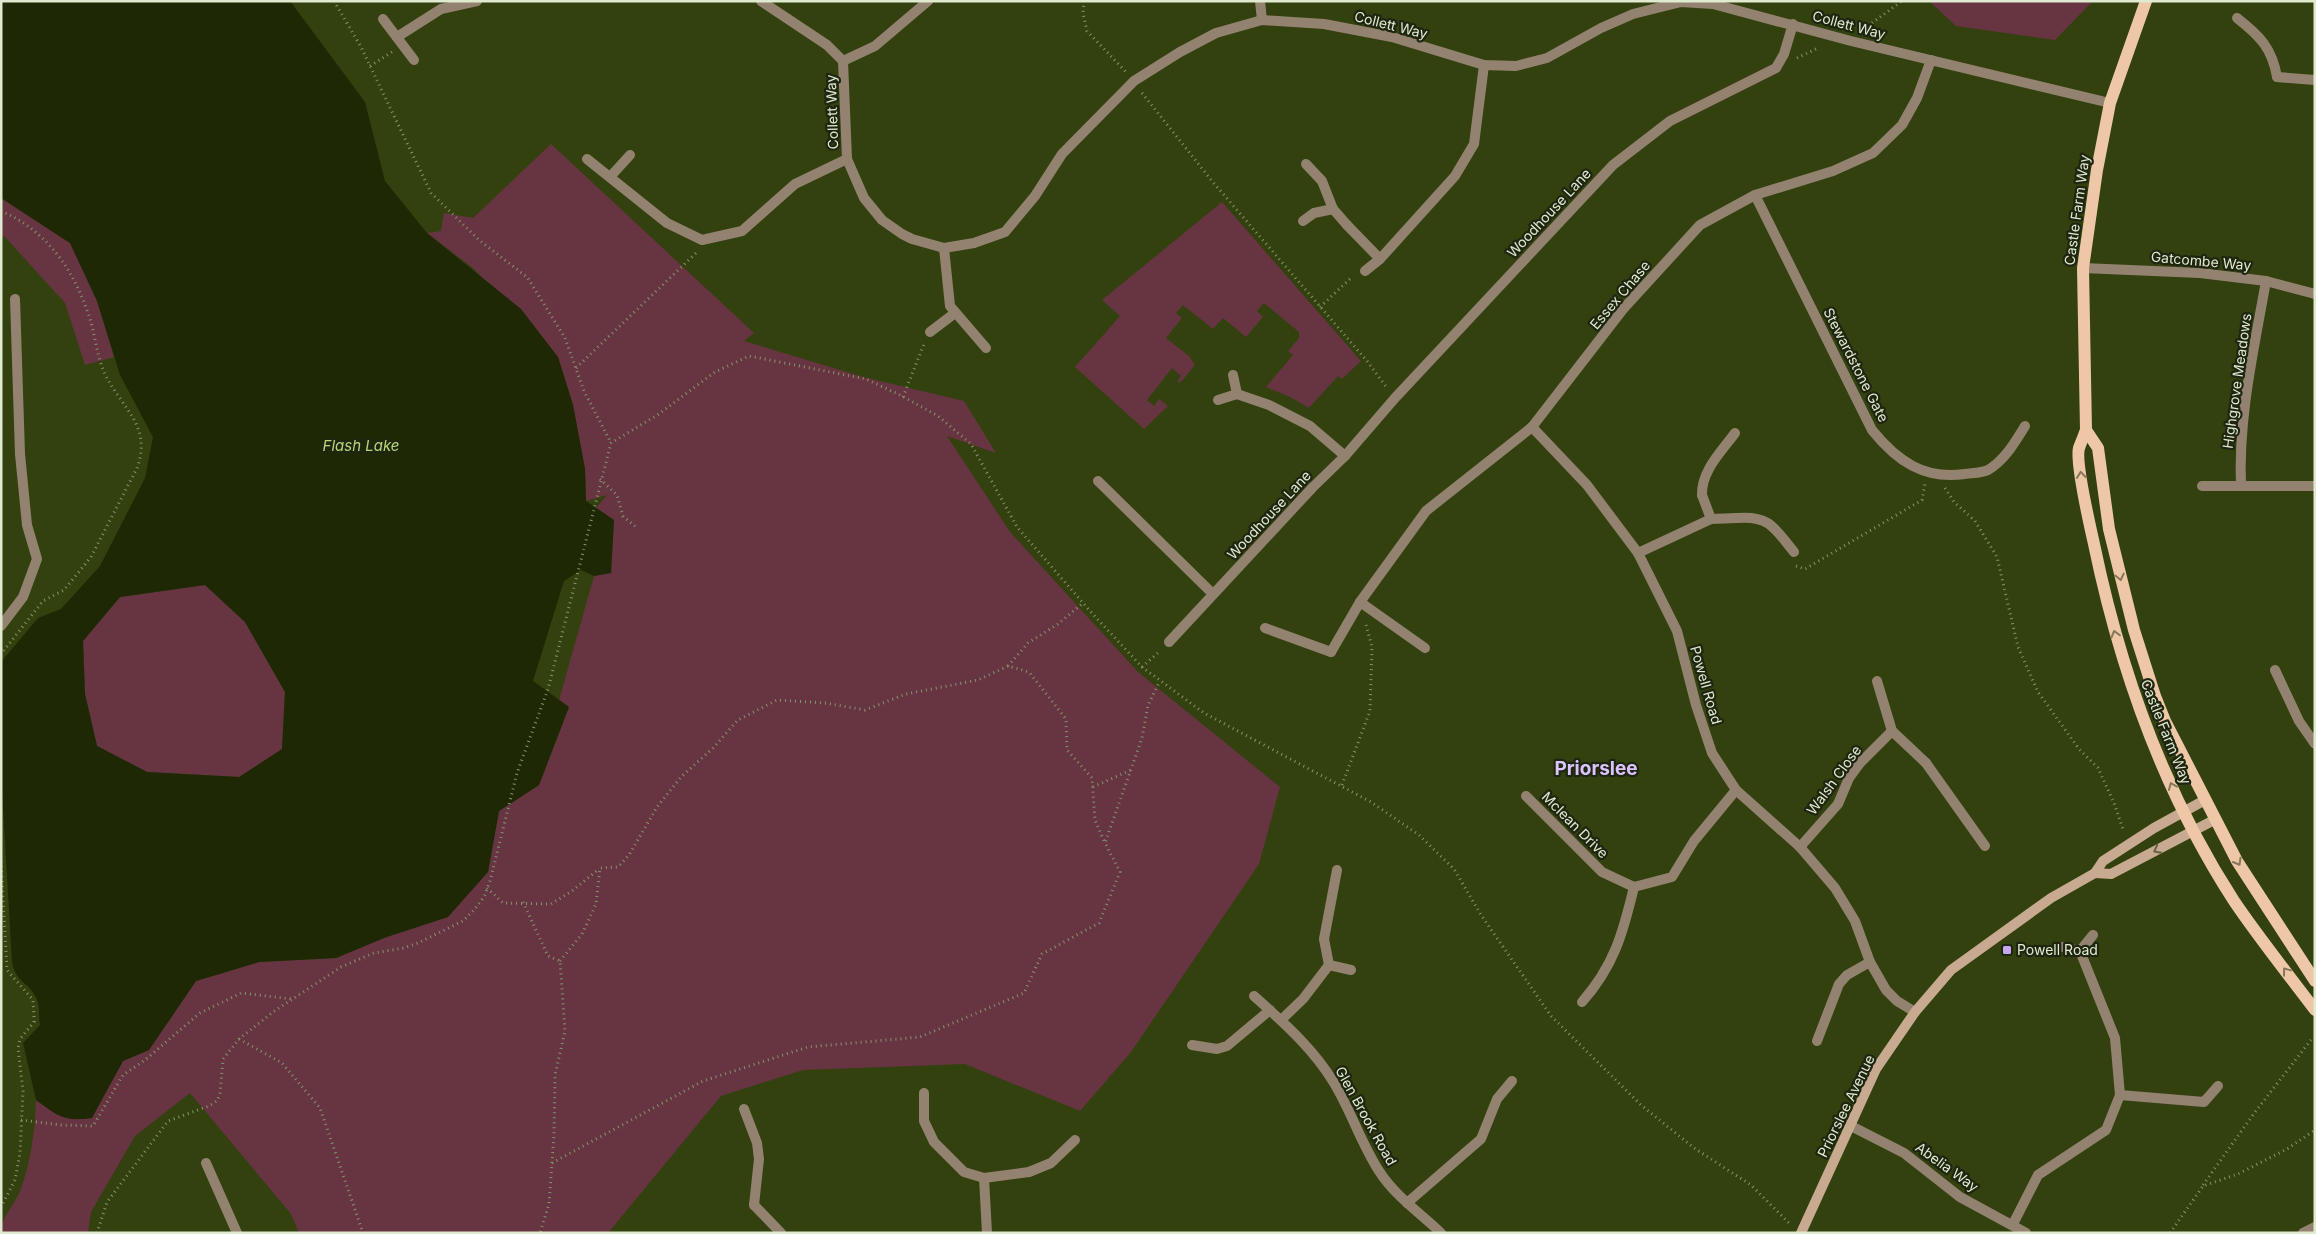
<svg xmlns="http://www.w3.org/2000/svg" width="2316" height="1234" font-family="Inter,sans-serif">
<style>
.green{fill:#673442}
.water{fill:#1e2805;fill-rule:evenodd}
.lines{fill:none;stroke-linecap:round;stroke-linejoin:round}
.path{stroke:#87936d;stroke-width:3;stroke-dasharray:1 4;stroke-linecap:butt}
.lane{stroke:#948271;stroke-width:10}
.street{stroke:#948271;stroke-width:10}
.secondary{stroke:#c7aa8f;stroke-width:10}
.primary{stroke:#eec8a6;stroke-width:12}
.oneway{stroke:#86765b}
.oneway2{stroke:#6a6149}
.poi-dot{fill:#c6a6f0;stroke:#1e2510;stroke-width:2}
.labels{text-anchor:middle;stroke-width:4.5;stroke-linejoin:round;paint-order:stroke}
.street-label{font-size:14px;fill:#e0eacf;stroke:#1e2510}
.poi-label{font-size:14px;fill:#e0eacf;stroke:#1e2510;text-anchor:start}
.water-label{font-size:15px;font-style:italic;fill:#b8d679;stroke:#1e2510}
.district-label{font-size:19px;font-weight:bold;fill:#dbc4fc;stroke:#1e2510}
</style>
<rect width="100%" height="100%" fill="#33410f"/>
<!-- green -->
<g class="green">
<path d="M 1929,1 L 2093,1 L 2055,40 L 1956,26 Z"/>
<path d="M 551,144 L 754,333 L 744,341 L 867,378 L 964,401 L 996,453 L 947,436 L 1010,532 L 1138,672 L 1280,787 L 1259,864 L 1131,1052 L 1080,1111 L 965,1064 L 803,1070 L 721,1096 L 608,1233 L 299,1233 L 291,1214 L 190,1093 L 135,1136 L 91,1212 L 88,1233 L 1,1233 C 1,1217 14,1206 20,1191 C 31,1163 35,1130 36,1100 L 56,1114 L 91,1118 L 123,1061 L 149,1050 L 196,981 L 259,962 L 336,958 L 384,938 L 488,872 L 499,811 L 539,785 L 569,707 L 559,700 L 594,576 L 611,572 L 614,520 L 596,508 L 607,495 L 586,501 L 585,469 L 573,405 L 558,357 L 473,268 L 427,233 L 441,231 L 444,213 L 473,218 Z"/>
<path d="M 1,198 L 70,243 L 97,300 L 114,357 L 85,365 L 65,303 L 5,237 L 1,236 Z"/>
<path d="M 1222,202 L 1361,361 L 1342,379 L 1338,376 L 1309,408 L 1290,397 L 1266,387 L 1293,355 L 1288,351 L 1299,338 L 1299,332 L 1264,303 L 1257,311 L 1263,317 L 1246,337 L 1223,318 L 1213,329 L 1183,305 L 1176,313 L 1182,318 L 1166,338 L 1189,356 L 1195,365 L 1180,383 L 1177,381 L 1181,376 L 1172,368 L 1147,400 L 1154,406 L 1159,399 L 1168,406 L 1144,429 L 1075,367 L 1120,316 L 1102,300 Z"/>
<path d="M 205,585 L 245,622 L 285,692 L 282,750 L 240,777 L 147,772 L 97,746 L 85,694 L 83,641 L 120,597 Z"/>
</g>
<!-- water -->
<path class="water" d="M 1,1 L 290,1 L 365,102 L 385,181 L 427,233 L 521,309 L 558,357 L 573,405 L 585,469 L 586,501 L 614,520 L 611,573 L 594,576 L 581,570 L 564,581 L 533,681 L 569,707 L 539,785 L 499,811 L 488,872 L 448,917 L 384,938 L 336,958 L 259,962 L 196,981 L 149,1050 L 123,1061 L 92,1118 C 64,1122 58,1116 36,1100 L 23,1043 L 40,1025 C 38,1014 41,1004 34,994 C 25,980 16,982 12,962 L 1,773 L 1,662 L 38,618 L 61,609 L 100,566 L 145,478 L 153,437 L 120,375 L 97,301 L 70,243 L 1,198 ZM 205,585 L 245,622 L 285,692 L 282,749 L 239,777 L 147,772 L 97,746 L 85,694 L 83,641 L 120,597 Z"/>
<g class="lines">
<!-- path -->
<g class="path">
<path d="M 334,1 L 361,47 L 431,193 L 479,240 L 527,277 L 565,338 L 584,391 L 611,443"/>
<path d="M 1084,1 L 1083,13 L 1087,31 L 1126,72"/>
<path d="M 1858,27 L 1868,26 L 1902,1"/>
<path d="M 1797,58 L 1818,48"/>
<path d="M 370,66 L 392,52"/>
<path d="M 1142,93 L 1212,181 L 1367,361 L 1387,388"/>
<path d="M 1,211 C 46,230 73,269 88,313 C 95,332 96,353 104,372 C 120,407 153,425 137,468 L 91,557 L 64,590 L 43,601 L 1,654"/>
<path d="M 1320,307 L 1352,277"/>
<path d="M 576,368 L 696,253"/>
<path d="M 903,397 L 924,344"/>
<path d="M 600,479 L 617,495 L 623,516 L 636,527"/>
<path d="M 1945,488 L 1954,502 L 1975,521 L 1997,557 L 2018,647 L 2038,692 L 2079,749 L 2098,768 L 2114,803 L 2123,829"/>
<path d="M 1796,566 L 1805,569 L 1922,500 L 1925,484"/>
<path d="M 1008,666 L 1028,643 L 1058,624 L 1083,603"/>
<path d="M 1142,667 L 1160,651"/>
<path d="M 1342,785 L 1370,711 L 1372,647 L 1366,625"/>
<path d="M 1093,787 L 1131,770"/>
<path d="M 1,861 L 7,970 L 33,1000 L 34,1016 L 34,1022 L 20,1039 L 18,1048 L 23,1091 L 20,1153 L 15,1180 L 1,1207"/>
<path d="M 487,888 L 503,903 L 551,904 L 572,891 L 599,869"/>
<path d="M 523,902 L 548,956 L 560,961 L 565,1031 L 555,1075 L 554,1135 L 549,1204 L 540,1233"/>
<path d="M 560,961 L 582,934 L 596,904 L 600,868 L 618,867 L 629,855 L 657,807 L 681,777 L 713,748 L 738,720 L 777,700 L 825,703 L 865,710 L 906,694 L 978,680 L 1008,666 L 1029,672 L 1066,719 L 1067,750 L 1092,778 L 1095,820 L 1105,843"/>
<path d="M 239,1039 L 282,1063 L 320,1108 L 363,1233"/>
<path d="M 21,1120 L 61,1125 L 93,1126 L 123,1075 L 145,1060 L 200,1013 L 241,993 L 292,999"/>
<path d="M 552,1163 L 703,1081 L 808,1047 L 920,1037 L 1024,993 L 1042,954 L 1099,923 L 1120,872 L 1105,843 L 1142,738 L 1148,705 L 1160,681"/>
<path d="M 2203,1185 L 2255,1112 L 2311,1040"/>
<path d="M 97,1233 L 107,1202 L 168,1121 L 209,1106 L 217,1101 L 220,1094 L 223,1059 L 239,1039 L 273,1012 L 341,967 L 374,953 L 404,948 L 418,943 L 463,921 L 474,910 L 484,897 L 490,881 L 517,773 L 548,689 L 611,443 L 659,414 L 715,372 L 749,356 L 866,379 L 900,395 L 938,416 L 971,444 L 1017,527 L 1090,611 L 1142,667 L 1204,713 L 1371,802 L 1419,835 L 1454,869 L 1481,915 L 1551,1016 L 1641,1105 L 1694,1148 L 1751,1185 L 1791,1225"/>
<path d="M 2170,1233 L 2203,1186 L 2238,1174 L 2287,1149 L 2315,1130"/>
</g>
<!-- lane -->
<g class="lane">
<path d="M 2237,18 C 2260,36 2272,48 2277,77"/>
<path d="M 383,19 L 414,60"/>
<path d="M 1306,164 L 1322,181 L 1333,209 L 1347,225"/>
<path d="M 1303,221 L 1314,213 L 1333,209"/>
<path d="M 15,299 L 20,454"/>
<path d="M 1702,495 C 1701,471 1722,451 1735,433"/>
<path d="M 1737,518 C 1770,515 1775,529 1794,552"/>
<path d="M 1265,628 L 1331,652"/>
<path d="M 1926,763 L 1985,846"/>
<path d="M 1324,939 L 1337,870"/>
<path d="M 1582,1002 C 1614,966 1623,933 1634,887"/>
<path d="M 1192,1045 L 1217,1049 L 1227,1046 L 1270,1010"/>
<path d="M 924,1093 L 924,1121 L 934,1142 L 964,1172 L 984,1178 L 1029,1172 L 1051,1163 L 1075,1140"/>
<path d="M 744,1109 L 757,1143 L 759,1159 L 754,1205"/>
<path d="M 206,1163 L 237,1233"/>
</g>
<!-- street -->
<g class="street">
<path d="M 761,1 L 827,45 L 843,61 L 847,159 L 864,198 L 882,220 L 902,234 L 912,239 L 944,248 L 974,243 L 1005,232 L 1035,196 L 1062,154 L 1134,81 L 1180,52 L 1216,33 L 1262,20 L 1324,24 L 1392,37 L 1484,65 L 1516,66 L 1547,58 L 1601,28 L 1633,14 L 1681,2 L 1713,4 L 1851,41 L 2110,103"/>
<path d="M 1260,1 L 1262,20"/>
<path d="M 397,37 L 441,9 L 477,1"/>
<path d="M 843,61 L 875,46 L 928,1"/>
<path d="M 2277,77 L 2315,80"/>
<path d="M 587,159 L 667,223 L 702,240 L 742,231 L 795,184 L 847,159"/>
<path d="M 610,177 L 630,155"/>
<path d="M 1755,195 L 1872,430 C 1897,461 1924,480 1965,474 C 1972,473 1982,473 1988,470 C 2005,460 2015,442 2025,426"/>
<path d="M 1347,225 L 1380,259 L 1455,176 L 1474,144 L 1484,65"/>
<path d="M 944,248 L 950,306 L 986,348"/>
<path d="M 2083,268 L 2200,273 L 2266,281 L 2315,294"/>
<path d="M 1365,271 L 1380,259"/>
<path d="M 930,332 L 955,313"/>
<path d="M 1233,375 L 1237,394"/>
<path d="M 1218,400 L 1237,394 L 1269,405 L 1310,426 L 1345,456"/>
<path d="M 1532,427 L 1587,485 L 1638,553 L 1677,631 L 1696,705 L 1712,753 L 1736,790 L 1800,847 L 1835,888 L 1855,921 L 1870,962 L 1886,990 L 1897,1001 L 1915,1012"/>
<path d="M 1098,481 L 1213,594"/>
<path d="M 2202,486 L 2315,486"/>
<path d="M 2241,486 C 2238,418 2254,349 2266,281"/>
<path d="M 1711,519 L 1737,518"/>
<path d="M 1638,553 L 1711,519 L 1702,495"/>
<path d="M 1360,602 L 1426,511 L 1532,427 L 1624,308 L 1700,225 L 1755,195 L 1833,171 L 1873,153 L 1902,125 L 1917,98 L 1931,60"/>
<path d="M 1,626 L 23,597 L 37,559 L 27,525 L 20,454"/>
<path d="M 1169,642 L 1313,487 L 1345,456 L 1395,398 L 1613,165 L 1670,121 L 1776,68 L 1784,54 L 1793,24"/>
<path d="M 1331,652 L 1360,602 L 1425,648"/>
<path d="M 2275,670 L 2299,721 L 2315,744"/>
<path d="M 1877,681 L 1892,731 L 1926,763"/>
<path d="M 1526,796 L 1602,872 L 1634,887 L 1672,877 L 1694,841 L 1736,790"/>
<path d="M 1800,847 L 1838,804 L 1849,778 L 1860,763 L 1892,731"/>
<path d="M 2093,935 L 2080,951 L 2115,1038 L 2120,1095 L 2204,1102 L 2218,1086"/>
<path d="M 1324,939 L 1329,965"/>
<path d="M 2063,947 L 2080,951"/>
<path d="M 1254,996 C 1283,1022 1314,1049 1334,1083 C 1351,1111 1361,1143 1379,1171 C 1395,1196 1420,1213 1441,1233"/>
<path d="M 1281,1020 L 1303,999 L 1329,965 L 1351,970"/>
<path d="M 1817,1041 L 1839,984 L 1847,975 L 1870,962"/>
<path d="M 1851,1126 L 1904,1153 L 1960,1197 L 2026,1233"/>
<path d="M 984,1178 L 987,1233"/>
<path d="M 1407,1203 L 1481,1139 L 1497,1099 L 1512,1081"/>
<path d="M 754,1205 L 781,1233"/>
<path d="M 2013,1224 L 2038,1175 L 2106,1130 L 2120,1095"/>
<path d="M 2303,1233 L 2315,1227"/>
</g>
<!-- secondary -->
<g class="secondary">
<path d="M 2095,873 L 2111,874 L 2216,819"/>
<path d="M 1801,1233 L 1876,1069 L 1915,1012 L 1951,970 L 2051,898 L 2095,873 L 2103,861 L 2154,828 L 2205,800"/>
</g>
<!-- primary -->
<g class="primary">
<path d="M 2146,1 L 2110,103 L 2097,170 L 2083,268 L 2086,430 C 2084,436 2081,442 2079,448 C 2075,462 2090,526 2094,544 C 2120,670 2164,793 2234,901 C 2259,938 2288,974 2315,1010"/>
<path d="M 2086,430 L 2098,448 L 2109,529 L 2134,630 L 2155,696 L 2165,721 L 2237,861 L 2315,981"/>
</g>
</g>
<!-- one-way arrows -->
<defs><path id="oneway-chevron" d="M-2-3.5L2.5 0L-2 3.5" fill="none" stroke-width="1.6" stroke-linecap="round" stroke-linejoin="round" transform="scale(1.25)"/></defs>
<g class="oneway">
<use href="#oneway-chevron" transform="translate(2081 475) rotate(-96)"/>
<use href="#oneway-chevron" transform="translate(2120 577) rotate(77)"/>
<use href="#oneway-chevron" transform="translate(2115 634) rotate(-105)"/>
<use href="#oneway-chevron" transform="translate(2172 786) rotate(-113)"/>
<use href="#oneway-chevron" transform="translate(2238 862) rotate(60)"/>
<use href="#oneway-chevron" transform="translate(2286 971) rotate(-127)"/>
</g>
<use class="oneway2" href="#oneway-chevron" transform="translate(2157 850) rotate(153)"/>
<!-- markers -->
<rect class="poi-dot" x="2002" y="945" width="10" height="10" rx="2.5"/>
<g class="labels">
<!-- street labels -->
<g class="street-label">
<text transform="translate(1391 25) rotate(14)" y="5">Collett Way</text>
<text transform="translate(1849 25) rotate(15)" y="5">Collett Way</text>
<text transform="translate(832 112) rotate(-92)" y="5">Collett Way</text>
<text transform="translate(2077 210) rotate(-82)" y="5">Castle Farm Way</text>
<text transform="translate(1549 213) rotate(-47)" y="5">Woodhouse Lane</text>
<text transform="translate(2201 261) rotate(5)" y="5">Gatcombe Way</text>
<text transform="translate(1620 295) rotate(-50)" y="5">Essex Chase</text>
<text transform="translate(1856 365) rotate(63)" y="5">Stewardstone Gate</text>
<text transform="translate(2237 381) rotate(-82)" y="5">Highgrove Meadows</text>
<text transform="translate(1269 515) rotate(-47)" y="5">Woodhouse Lane</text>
<text transform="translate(1706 685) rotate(74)" y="5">Powell Road</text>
<text transform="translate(2166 732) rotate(68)" y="5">Castle Farm Way</text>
<text transform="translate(1834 780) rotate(-54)" y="5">Walsh Close</text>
<text transform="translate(1575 825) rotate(45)" y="5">Mclean Drive</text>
<text transform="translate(1846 1106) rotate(-64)" y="5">Priorslee Avenue</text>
<text transform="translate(1366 1116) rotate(61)" y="5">Glen Brook Road</text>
<text transform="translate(1947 1167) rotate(36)" y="5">Abelia Way</text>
</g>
<!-- poi labels -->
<g class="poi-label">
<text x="2017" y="955">Powell Road</text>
</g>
<!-- water labels -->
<g class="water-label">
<text x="361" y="451">Flash Lake</text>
</g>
<!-- district labels -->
<g class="district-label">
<text x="1596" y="775">Priorslee</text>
</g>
</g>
<!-- border -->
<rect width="2316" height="1234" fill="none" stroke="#e0eacf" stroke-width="5"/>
</svg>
